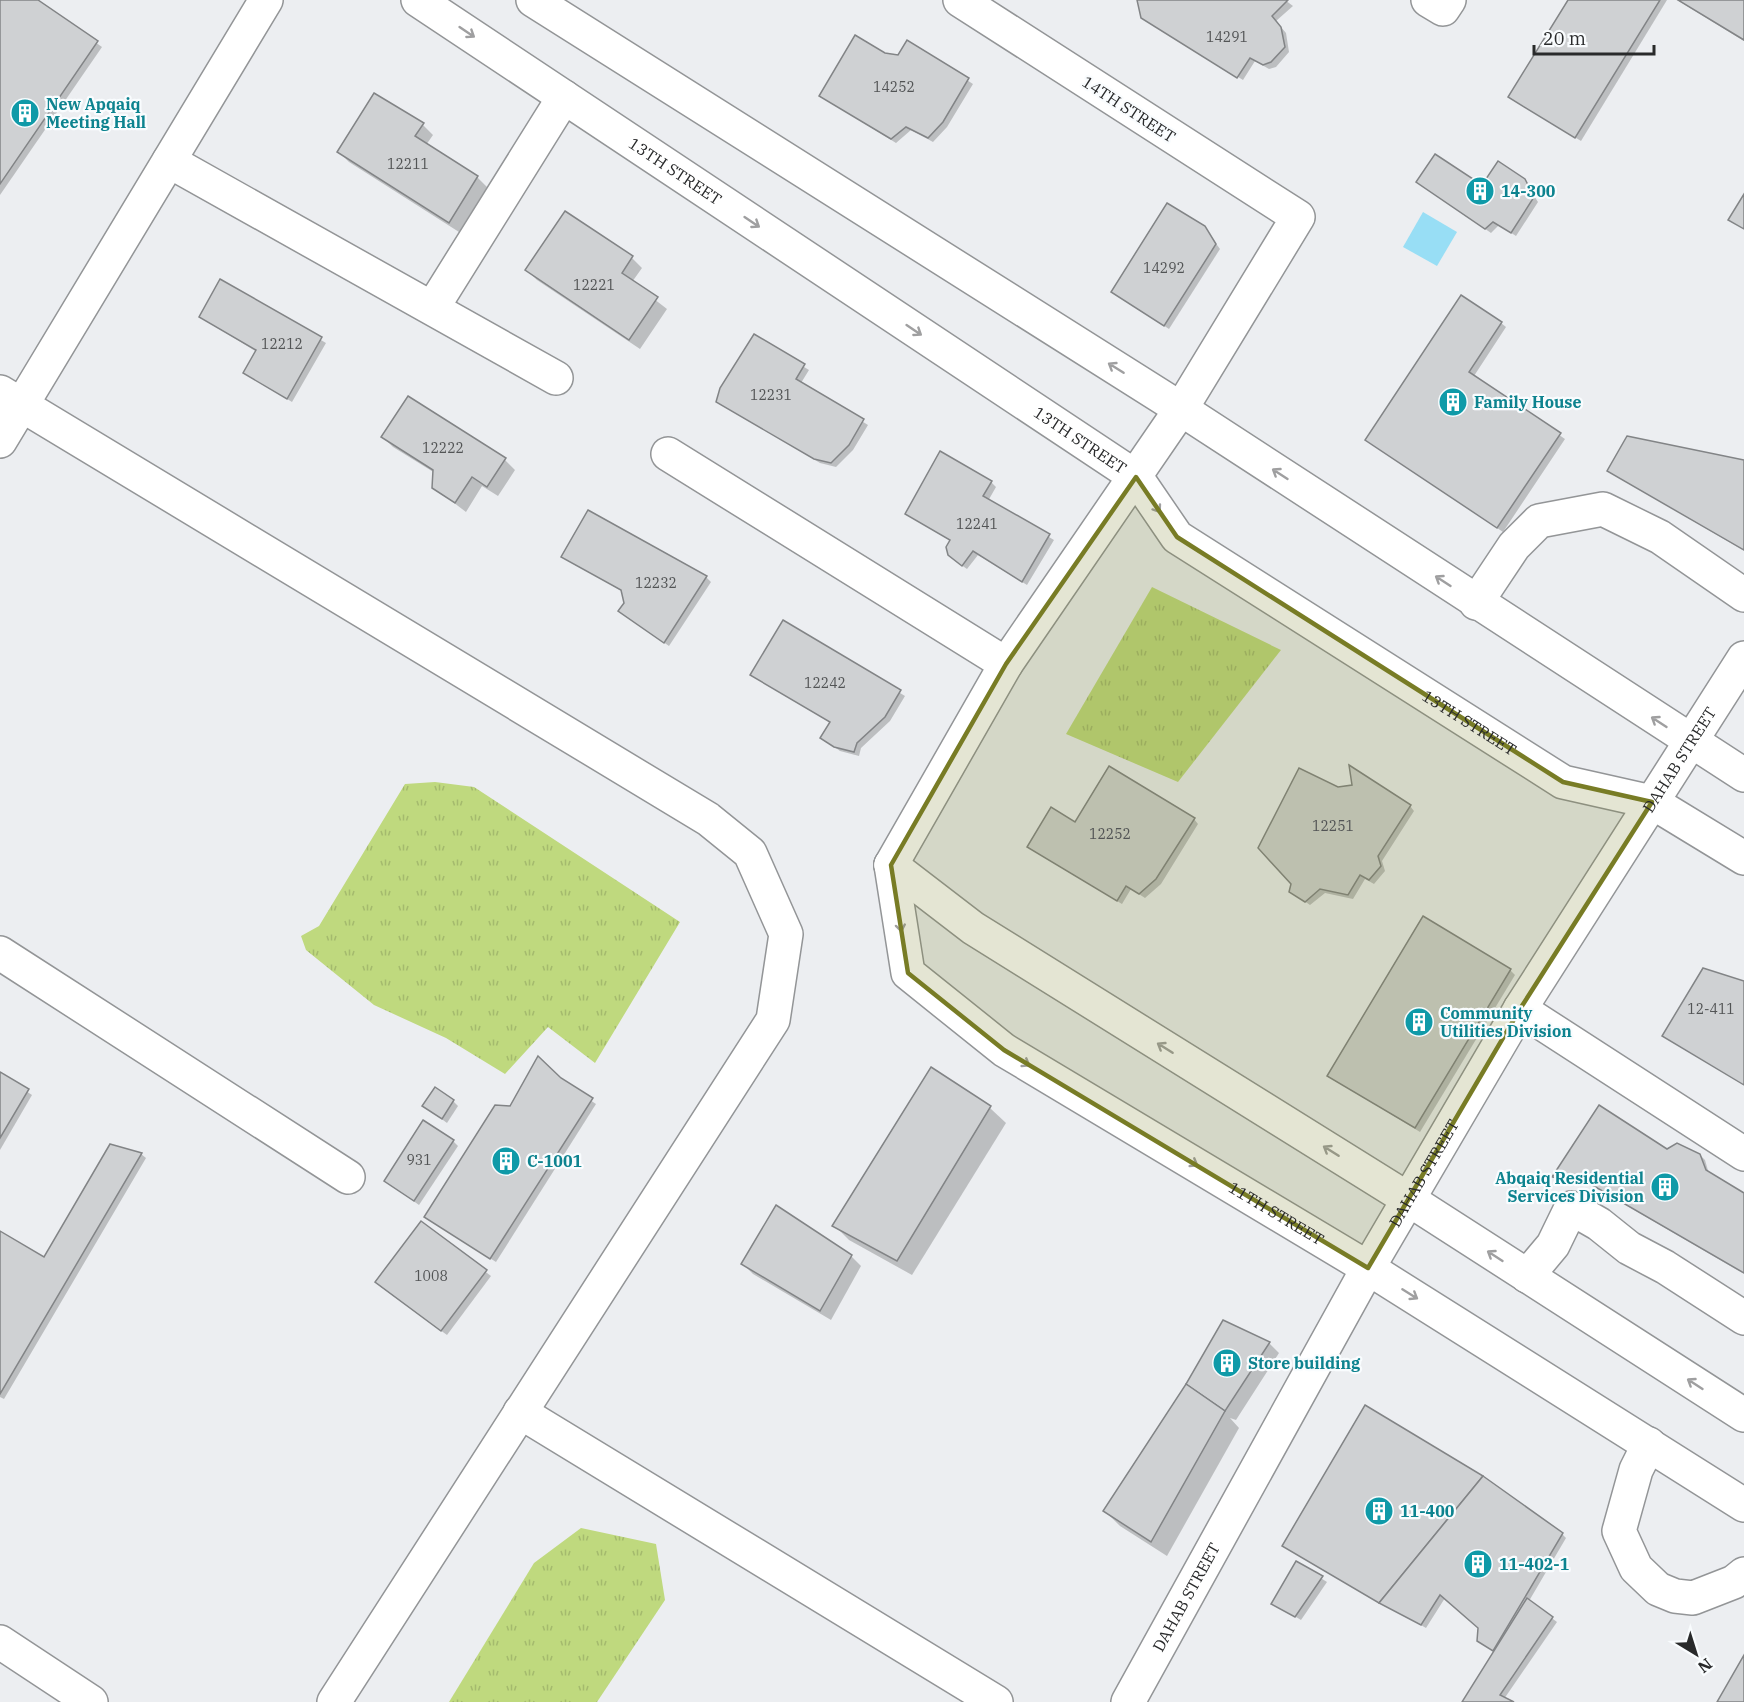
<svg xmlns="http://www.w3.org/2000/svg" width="1744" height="1702" font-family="'IBM Plex Serif',serif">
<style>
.grass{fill:url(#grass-tufts)}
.water{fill:#98def5}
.shadow{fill:#0003}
.building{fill:#cfd1d3;stroke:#828486;stroke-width:1.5}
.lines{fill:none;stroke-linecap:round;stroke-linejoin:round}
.minor-casing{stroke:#939597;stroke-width:36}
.minor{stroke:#fff;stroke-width:33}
.oneway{stroke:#9f9fa0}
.marked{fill:#787c25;fill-opacity:0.2;stroke:#787c25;stroke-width:4.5;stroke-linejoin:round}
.labels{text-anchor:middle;stroke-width:4.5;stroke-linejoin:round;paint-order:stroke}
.number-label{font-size:14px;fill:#525455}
.culture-label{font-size:16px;font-weight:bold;fill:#0d838f;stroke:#f9fcfe;text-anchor:start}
.street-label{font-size:16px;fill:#292a2b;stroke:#f9fcfe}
</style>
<defs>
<pattern id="grass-tufts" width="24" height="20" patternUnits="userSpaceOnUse" patternTransform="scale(1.5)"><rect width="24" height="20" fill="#bfd97e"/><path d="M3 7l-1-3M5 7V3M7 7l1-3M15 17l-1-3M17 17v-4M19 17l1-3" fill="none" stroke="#a4ba6d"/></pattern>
</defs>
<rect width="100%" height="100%" fill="#eceef1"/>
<!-- grass -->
<g class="grass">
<path d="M 1152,587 L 1281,650 L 1178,782 L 1066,734 Z"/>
<path d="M 435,782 L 474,787 L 680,922 L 595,1063 L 548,1027 L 505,1074 L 446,1038 L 374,1005 L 306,950 L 301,936 L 319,926 L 405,784 Z"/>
<path d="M 581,1528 L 656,1544 L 665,1600 L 597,1702 L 449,1702 L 534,1563 Z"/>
</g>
<!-- water -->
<path class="water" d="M 1423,212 L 1457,232 L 1437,266 L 1403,247 Z"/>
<!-- shadow -->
<g class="shadow">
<path d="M 0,0 L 35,0 L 102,47 L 0,195 Z"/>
<path d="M 1138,0 L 1285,0 L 1293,6 L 1276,21 L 1286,33 L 1289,52 L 1276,67 L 1269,69 L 1255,61 L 1243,80 L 1144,18 Z"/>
<path d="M 1570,0 L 1667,0 L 1581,141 L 1510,97 Z"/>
<path d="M 1677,0 L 1744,0 L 1744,41 Z"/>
<path d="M 908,42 L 973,84 L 947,127 L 933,142 L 911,130 L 896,143 L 821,96 L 884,54 L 899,57 Z"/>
<path d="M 423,125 L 433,135 L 426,145 L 477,177 L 487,187 L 459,232 L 349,162 L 339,152 Z"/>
<path d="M 1524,180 L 1538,202 L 1516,236 L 1499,225 L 1491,233 L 1418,182 L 1482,187 Z"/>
<path d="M 1204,227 L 1220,249 L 1169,329 L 1113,292 Z"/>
<path d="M 632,258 L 642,268 L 632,282 L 667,309 L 640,349 L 537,280 L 527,270 Z"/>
<path d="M 221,281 L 326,343 L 292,402 L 245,373 L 257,352 L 200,317 Z"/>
<path d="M 1501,323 L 1506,327 L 1474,376 L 1565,439 L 1503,532 L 1366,440 Z"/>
<path d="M 754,336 L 809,370 L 801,383 L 868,425 L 853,450 L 836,467 L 820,463 L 718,401 Z"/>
<path d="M 383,437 L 505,460 L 515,470 L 498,496 L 482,486 L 466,512 L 433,487 L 435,473 L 393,447 Z"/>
<path d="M 1744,462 L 1744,551 L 1609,471 Z"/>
<path d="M 991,482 L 996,487 L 988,501 L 1054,540 L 1027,585 L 978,555 L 967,569 L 954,560 L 951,541 L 906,514 Z"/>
<path d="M 563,556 L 706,577 L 711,582 L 669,646 L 624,615 L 623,592 Z"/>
<path d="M 783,622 L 905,696 L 890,721 L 861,748 L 859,756 L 840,751 L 822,738 L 831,723 L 752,675 Z"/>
<path d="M 1338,789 L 1410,806 L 1414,811 L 1382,861 L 1385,871 L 1374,884 L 1365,879 L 1353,899 L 1325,893 L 1310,905 L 1291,892 Z"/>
<path d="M 1194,819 L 1198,824 L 1161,884 L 1145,898 L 1131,889 L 1122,904 L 1034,851 L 1076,824 Z"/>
<path d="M 1510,970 L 1515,975 L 1420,1132 L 1329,1076 Z"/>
<path d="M 1744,983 L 1744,1085 L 1664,1036 Z"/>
<path d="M 931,1069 L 990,1108 L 1006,1123 L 912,1275 L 849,1240 L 834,1225 Z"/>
<path d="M 0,1074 L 32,1095 L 0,1150 Z"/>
<path d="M 560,1080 L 596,1104 L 496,1262 L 431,1221 L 511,1107 Z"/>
<path d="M 453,1101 L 458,1106 L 447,1123 L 424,1106 Z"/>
<path d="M 453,1141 L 458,1146 L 419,1205 L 385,1181 Z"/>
<path d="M 1667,1150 L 1700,1155 L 1705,1160 L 1709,1174 L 1744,1194 L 1744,1274 L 1593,1186 L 1559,1182 L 1554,1177 Z"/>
<path d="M 141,1154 L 146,1158 L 4,1399 L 0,1397 L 0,1233 L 44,1259 Z"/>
<path d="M 421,1223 L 491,1276 L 447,1335 L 381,1287 Z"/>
<path d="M 851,1256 L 861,1266 L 831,1320 L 753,1274 L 743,1264 Z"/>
<path d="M 1269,1343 L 1279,1353 L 1236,1420 L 1230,1418 L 1239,1428 L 1167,1556 L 1120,1526 L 1105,1511 Z"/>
<path d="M 1562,1534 L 1566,1538 L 1529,1601 L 1557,1622 L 1504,1699 L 1510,1702 L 1464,1702 L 1494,1652 L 1484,1645 L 1479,1628 L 1445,1598 L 1426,1628 L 1284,1546 Z"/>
<path d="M 1297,1563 L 1327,1582 L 1301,1620 L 1273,1603 Z"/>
</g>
<!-- building -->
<g class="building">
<path d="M 0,0 L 38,0 L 98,41 L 0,184 Z"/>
<path d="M 1137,0 L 1288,0 L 1272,16 L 1281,27 L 1285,47 L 1271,62 L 1263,65 L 1250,58 L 1237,78 L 1141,18 Z"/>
<path d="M 1568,0 L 1660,0 L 1575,138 L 1508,97 Z"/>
<path d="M 1678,0 L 1744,0 L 1744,40 Z"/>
<path d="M 855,35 L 885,53 L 898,55 L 907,40 L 969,78 L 943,122 L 928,138 L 906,127 L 891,139 L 819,96 Z"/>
<path d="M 374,93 L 424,123 L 415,136 L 478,176 L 449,223 L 337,152 Z"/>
<path d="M 1435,154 L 1482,185 L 1498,161 L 1525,179 L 1534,197 L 1511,233 L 1493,222 L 1485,229 L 1416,182 Z"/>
<path d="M 1744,194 L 1744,229 L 1728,220 Z"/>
<path d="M 1167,203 L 1205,226 L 1216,244 L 1164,326 L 1111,292 Z"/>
<path d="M 565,211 L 633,256 L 622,273 L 658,297 L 629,340 L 525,270 Z"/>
<path d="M 220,279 L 322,337 L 287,399 L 243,373 L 256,350 L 199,317 Z"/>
<path d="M 1461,295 L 1502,322 L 1469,372 L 1561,433 L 1497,528 L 1365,440 Z"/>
<path d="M 754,334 L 805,364 L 796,379 L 864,419 L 849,445 L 831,463 L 814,459 L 716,402 L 720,388 Z"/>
<path d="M 408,396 L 506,458 L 487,487 L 472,477 L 455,503 L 432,488 L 433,470 L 381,437 Z"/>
<path d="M 1627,436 L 1744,460 L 1744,550 L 1607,471 Z"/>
<path d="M 940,451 L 992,481 L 983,496 L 1050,534 L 1022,582 L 973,551 L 962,566 L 948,555 L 946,547 L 950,540 L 905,514 Z"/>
<path d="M 588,510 L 707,576 L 664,643 L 618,611 L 624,603 L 621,590 L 561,557 Z"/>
<path d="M 783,620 L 901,690 L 885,717 L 857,743 L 854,752 L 834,747 L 820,738 L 830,722 L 750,675 Z"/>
<path d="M 1349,765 L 1411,805 L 1378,856 L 1381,866 L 1369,880 L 1360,875 L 1348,895 L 1320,889 L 1305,902 L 1289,892 L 1291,884 L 1258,848 L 1299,768 L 1338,787 L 1352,785 Z"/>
<path d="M 1109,766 L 1195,818 L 1156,879 L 1139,894 L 1126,886 L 1117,901 L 1027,847 L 1051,807 L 1075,822 Z"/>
<path d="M 1423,916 L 1511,969 L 1415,1128 L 1327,1076 Z"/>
<path d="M 1703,968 L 1744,981 L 1744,1085 L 1662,1036 Z"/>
<path d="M 538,1056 L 561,1078 L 593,1098 L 490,1259 L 424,1217 L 495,1105 L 510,1106 Z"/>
<path d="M 931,1067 L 991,1106 L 897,1261 L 832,1226 Z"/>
<path d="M 0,1072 L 29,1089 L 0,1138 Z"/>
<path d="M 435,1087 L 454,1100 L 442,1119 L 422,1106 Z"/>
<path d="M 1599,1105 L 1667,1149 L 1677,1143 L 1700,1154 L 1706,1170 L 1744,1193 L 1744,1273 L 1587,1182 L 1552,1177 Z"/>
<path d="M 423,1120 L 454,1140 L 414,1201 L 384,1181 Z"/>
<path d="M 110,1144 L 142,1153 L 0,1394 L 0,1231 L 44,1257 Z"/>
<path d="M 776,1205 L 852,1255 L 820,1311 L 741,1264 Z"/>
<path d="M 421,1221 L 487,1270 L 441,1331 L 375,1282 Z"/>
<path d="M 1223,1320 L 1270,1342 L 1225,1411 L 1186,1384 Z"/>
<path d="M 1186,1384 L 1225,1411 L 1151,1542 L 1103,1511 Z"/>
<path d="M 1365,1405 L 1483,1476 L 1379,1603 L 1282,1546 Z"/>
<path d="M 1483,1476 L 1563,1533 L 1493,1651 L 1477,1641 L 1478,1628 L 1440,1595 L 1421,1625 L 1379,1603 Z"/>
<path d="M 1296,1561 L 1323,1576 L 1295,1617 L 1271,1604 Z"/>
<path d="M 1527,1598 L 1553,1617 L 1500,1695 L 1514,1702 L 1462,1702 Z"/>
<path d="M 1744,1655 L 1744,1702 L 1717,1702 Z"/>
</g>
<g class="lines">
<!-- minor casing -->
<g class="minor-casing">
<g id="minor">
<path id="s1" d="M 418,0 L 1136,477 L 1177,537 L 1563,782 L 1652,802 L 1744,858"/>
<path d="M 533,0 L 1181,409 L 1744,775"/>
<path d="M 1428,0 L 1443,9 L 1449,0"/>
<path d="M 169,161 L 556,378"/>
<path d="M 433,307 L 564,97"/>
<path d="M 0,392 L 708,819 L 750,853 L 786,934 L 773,1020 L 334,1702"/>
<path d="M 0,441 L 266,0"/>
<path d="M 668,454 L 1006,664"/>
<path d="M 1476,603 L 1514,546 L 1539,521 L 1603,509 L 1660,537 L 1744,595"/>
<path d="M 891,865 L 1006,664 L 1181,409 L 1298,217 L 960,0"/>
<path id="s2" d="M 891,865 L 908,973 L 1004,1050 L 1368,1268 L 1744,1505"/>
<path d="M 891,865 L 973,928 L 1408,1199 L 1744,1415"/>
<path d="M 0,953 L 348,1177"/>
<path d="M 1520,1009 L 1744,1154"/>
<path d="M 1527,1276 L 1553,1245 L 1571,1208 L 1599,1224 L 1629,1248 L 1665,1267 L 1744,1318"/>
<path d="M 520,1412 L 996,1702"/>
<path d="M 1649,1444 L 1636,1470 L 1619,1531 L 1636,1568 L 1658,1589 L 1675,1596 L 1693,1598 L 1734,1582 L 1744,1574"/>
<path d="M 0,1642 L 91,1702"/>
<path id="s3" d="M 1128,1702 L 1368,1268 L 1520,1009 L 1744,658"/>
</g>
</g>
<!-- minor -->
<use href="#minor" class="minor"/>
</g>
<!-- one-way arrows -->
<defs><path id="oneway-shaft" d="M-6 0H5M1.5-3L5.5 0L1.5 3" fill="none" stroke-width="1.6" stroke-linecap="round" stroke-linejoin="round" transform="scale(1.5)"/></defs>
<g class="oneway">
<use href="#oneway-shaft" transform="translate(467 32) rotate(34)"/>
<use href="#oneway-shaft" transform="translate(752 222) rotate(34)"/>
<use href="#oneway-shaft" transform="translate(914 330) rotate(34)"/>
<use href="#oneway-shaft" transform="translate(1116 368) rotate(-148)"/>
<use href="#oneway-shaft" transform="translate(1280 474) rotate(-147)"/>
<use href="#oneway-shaft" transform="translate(1155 505) rotate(56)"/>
<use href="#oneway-shaft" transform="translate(1443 581) rotate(-147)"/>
<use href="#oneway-shaft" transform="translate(1659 722) rotate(-147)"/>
<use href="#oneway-shaft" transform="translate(900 923) rotate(81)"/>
<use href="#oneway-shaft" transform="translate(1165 1048) rotate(-148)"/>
<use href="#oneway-shaft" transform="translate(1022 1061) rotate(31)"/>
<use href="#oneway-shaft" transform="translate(1331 1151) rotate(-148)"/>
<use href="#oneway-shaft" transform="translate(1190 1161) rotate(31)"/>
<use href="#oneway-shaft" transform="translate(1495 1256) rotate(-147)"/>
<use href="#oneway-shaft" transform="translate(1410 1294) rotate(32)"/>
<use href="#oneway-shaft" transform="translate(1695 1384) rotate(-147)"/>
</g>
<!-- marked area -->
<path class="marked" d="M 1136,477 L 1177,537 L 1563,782 L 1652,802 L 1520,1009 L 1368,1268 L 1004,1050 L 908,973 L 891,865 L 1006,664 Z"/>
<!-- icons -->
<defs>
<g id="building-disc" transform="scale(1.5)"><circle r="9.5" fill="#0f9aa8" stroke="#f9fcfe"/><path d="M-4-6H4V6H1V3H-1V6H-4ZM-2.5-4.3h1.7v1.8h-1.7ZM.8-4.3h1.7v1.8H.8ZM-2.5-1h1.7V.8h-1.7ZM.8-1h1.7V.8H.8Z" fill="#fff"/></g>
</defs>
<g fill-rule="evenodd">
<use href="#building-disc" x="25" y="113"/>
<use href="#building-disc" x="1480" y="191"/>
<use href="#building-disc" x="1453" y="402"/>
<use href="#building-disc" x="1419" y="1022"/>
<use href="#building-disc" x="506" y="1161"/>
<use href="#building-disc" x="1665" y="1187"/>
<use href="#building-disc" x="1227" y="1363"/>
<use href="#building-disc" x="1379" y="1511"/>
<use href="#building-disc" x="1478" y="1564"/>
</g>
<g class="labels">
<!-- number labels -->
<g class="number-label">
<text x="1227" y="42">14291</text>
<text x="894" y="92">14252</text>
<text x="408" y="169">12211</text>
<text x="1164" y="273">14292</text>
<text x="594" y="290">12221</text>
<text x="282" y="349">12212</text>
<text x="771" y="400">12231</text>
<text x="443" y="453">12222</text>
<text x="977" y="529">12241</text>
<text x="656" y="588">12232</text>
<text x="825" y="688">12242</text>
<text x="1333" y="831">12251</text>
<text x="1110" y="839">12252</text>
<text x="1711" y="1014">12-411</text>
<text x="419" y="1165">931</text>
<text x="431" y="1281">1008</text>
</g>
<!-- culture labels -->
<g class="culture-label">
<text x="46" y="110">New Apqaiq<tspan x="46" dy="18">Meeting Hall</tspan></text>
<text x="1501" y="197">14-300</text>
<text x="1474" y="408">Family House</text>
<text x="1440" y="1019">Community<tspan x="1440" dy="18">Utilities Division</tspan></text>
<text x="527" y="1167">C-1001</text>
<text x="1644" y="1184" text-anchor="end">Abqaiq Residential<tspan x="1644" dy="18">Services Division</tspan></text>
<text x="1248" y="1369">Store building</text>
<text x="1400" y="1517">11-400</text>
<text x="1499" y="1570">11-402-1</text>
</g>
<!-- street labels -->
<g class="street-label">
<text transform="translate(1129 109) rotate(33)" y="6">14TH STREET</text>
<text dy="6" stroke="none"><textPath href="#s1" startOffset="309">13TH STREET</textPath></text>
<text dy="6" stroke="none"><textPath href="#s1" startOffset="795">13TH STREET</textPath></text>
<text dy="6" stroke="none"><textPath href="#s1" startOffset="1281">13TH STREET</textPath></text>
<text dy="6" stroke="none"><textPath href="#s3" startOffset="1092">DAHAB STREET</textPath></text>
<text dy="6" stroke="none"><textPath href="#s3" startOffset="606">DAHAB STREET</textPath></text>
<text dy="6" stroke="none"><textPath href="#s2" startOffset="550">11TH STREET</textPath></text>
<text dy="6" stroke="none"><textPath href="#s3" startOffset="120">DAHAB STREET</textPath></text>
</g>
</g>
<!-- north arrow -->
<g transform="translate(1696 1654) rotate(142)" stroke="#f9fcfe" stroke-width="4.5" paint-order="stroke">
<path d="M0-4.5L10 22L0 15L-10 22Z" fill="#292a2b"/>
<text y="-9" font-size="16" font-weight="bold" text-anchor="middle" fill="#292a2b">N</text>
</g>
<!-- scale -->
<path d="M1534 45v9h120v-9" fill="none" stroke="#292a2b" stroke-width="3"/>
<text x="1543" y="45" font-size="18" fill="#292a2b" stroke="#f9fcfe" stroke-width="4.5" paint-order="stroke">20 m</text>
</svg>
